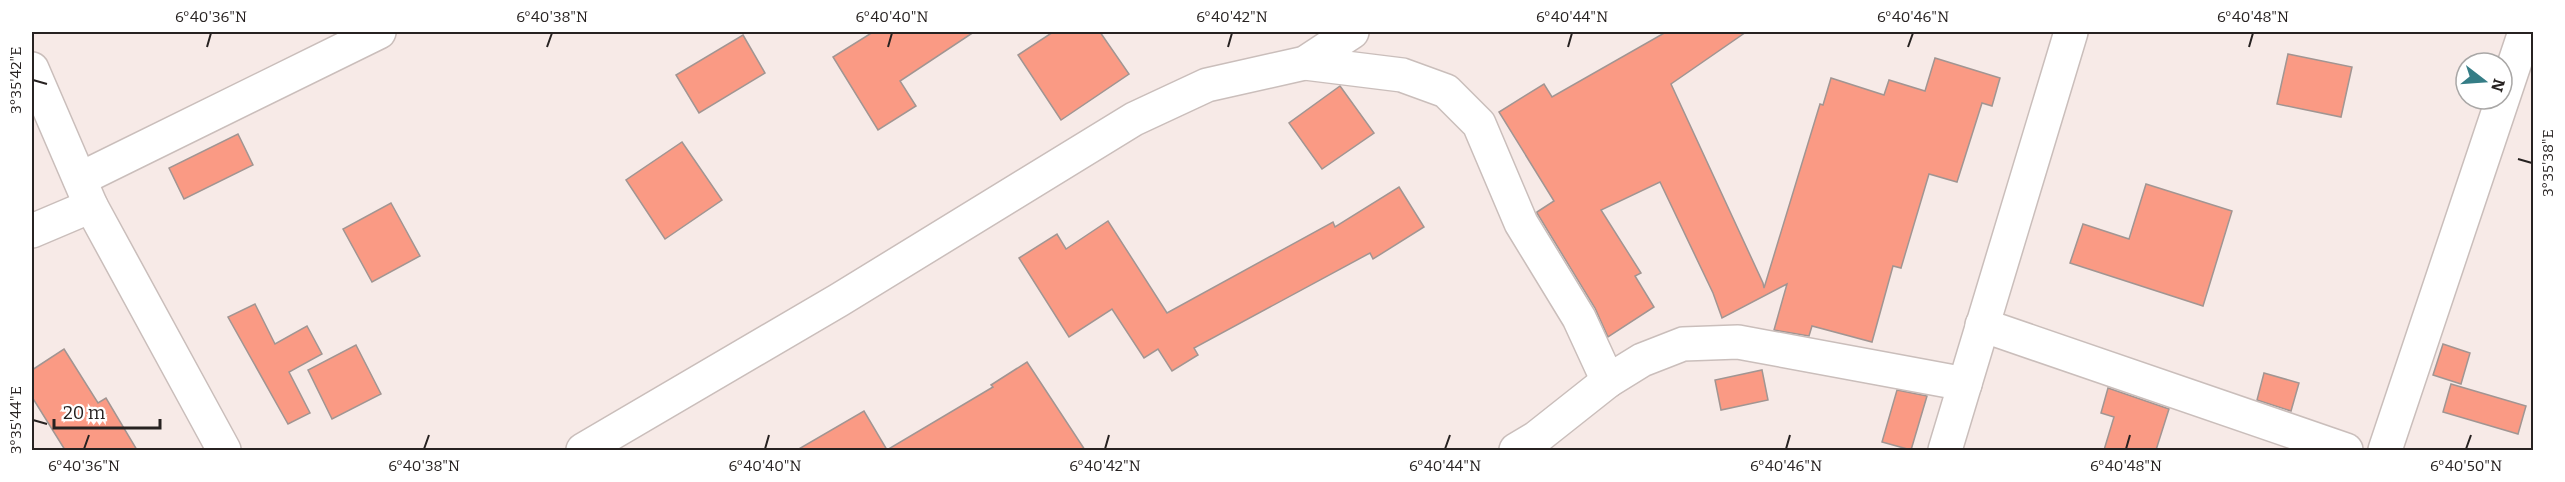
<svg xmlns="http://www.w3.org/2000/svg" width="2565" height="482" font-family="Bitter,serif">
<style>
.building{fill:#fa9a84;stroke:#a19592;stroke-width:1.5}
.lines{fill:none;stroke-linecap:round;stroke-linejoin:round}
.street-casing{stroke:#cabebb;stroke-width:36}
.secondary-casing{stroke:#cabebb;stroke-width:36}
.street{stroke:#fff;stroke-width:33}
.secondary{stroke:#fff;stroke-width:33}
.ticks{fill:none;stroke:#272221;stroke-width:2}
.neatline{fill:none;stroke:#272221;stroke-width:2}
.ticks-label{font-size:15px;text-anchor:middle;fill:#272221}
</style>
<rect width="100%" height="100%" fill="#f7eae7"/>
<!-- building -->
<g class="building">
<path d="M 873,32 L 974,32 L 900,81 L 916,106 L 878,130 L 833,57 Z"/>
<path d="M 1053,32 L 1100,32 L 1129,74 L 1061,120 L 1018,55 Z"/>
<path d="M 1666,32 L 1746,32 L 1671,84 L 1763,283 L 1764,288 L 1820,104 L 1823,105 L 1831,78 L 1884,95 L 1889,80 L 1925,91 L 1935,58 L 2000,78 L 1992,106 L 1982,103 L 1957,182 L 1929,174 L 1901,268 L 1893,266 L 1872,342 L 1812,326 L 1809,336 L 1774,330 L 1787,284 L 1722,318 L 1713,293 L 1660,182 L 1601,210 L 1641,273 L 1635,276 L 1654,307 L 1608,337 L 1595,308 L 1537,213 L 1537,212 L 1554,201 L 1499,112 L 1544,84 L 1552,97 Z"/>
<path d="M 743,35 L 765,73 L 699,113 L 676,75 Z"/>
<path d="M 2288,54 L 2352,67 L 2341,117 L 2277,104 Z"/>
<path d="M 1340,86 L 1374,133 L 1322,169 L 1289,123 Z"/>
<path d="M 238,134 L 253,165 L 184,199 L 169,168 Z"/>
<path d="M 682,142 L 722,200 L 665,239 L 626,180 Z"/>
<path d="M 2146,184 L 2232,211 L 2203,306 L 2070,263 L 2083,224 L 2129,239 Z"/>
<path d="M 1399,187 L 1424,227 L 1373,259 L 1370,253 L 1194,348 L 1198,355 L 1172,371 L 1158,349 L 1144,358 L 1112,309 L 1069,337 L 1019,258 L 1057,234 L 1066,249 L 1108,221 L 1167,313 L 1333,222 L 1335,227 Z"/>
<path d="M 391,203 L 420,256 L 372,282 L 343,229 Z"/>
<path d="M 255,304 L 275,344 L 307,326 L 322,354 L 289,372 L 310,413 L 288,424 L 228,317 Z"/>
<path d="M 2443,344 L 2470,353 L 2461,384 L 2433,375 Z"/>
<path d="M 356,345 L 381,394 L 332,419 L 308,370 Z"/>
<path d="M 64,349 L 98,403 L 106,398 L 137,450 L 65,450 L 32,397 L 32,370 Z"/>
<path d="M 1027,362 L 1085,450 L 797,450 L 864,411 L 887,450 L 993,387 L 991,385 Z"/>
<path d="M 1762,370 L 1768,400 L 1721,410 L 1715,380 Z"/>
<path d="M 2264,373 L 2299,383 L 2291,411 L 2257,400 Z"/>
<path d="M 2451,384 L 2526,406 L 2518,434 L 2443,412 Z"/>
<path d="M 2108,388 L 2169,409 L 2156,450 L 2104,450 L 2114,417 L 2101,413 Z"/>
<path d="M 1897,390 L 1927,396 L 1911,450 L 1882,442 Z"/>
</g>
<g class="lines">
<!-- street casing -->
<g class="street-casing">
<g id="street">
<path d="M 1305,63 L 1402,75 L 1446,91 L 1479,124 L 1521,223 L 1579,318 L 1608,381"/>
<path d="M 80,179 L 379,32"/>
<path d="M 32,231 L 91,206"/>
<path d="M 1982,325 L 2346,450"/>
<path d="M 583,450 L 839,300 L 1134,119 L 1207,85 L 1305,63 L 1352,32"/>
<path d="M 1516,450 L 1536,438 L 1608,381 L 1642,360 L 1683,344 L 1738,342 L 1965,384"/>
<path d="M 1945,450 L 2071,32"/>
<path d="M 2385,450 L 2525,32"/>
</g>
</g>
<!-- secondary casing -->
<g class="secondary-casing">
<path id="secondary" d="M 32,69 L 91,206 L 224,450"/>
</g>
<!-- street -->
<use href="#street" class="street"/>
<!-- secondary -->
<use href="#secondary" class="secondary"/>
</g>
<!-- ticks -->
<path class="ticks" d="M 207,47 L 211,33M 547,47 L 552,33M 888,47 L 892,33M 1228,47 L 1232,33M 1568,47 L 1572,33M 1908,47 L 1913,33M 2249,47 L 2253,33M 33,80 L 47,84M 2518,159 L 2532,163M 33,420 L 47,424M 84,449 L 89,435M 424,449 L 429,435M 765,449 L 769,435M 1105,449 L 1109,435M 1445,449 L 1450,435M 1786,449 L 1790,435M 2126,449 L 2130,435M 2466,449 L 2471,435"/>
<!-- border -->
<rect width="2565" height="482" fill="none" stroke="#ffffff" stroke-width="66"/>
<!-- north arrow -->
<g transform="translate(2484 81) rotate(107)"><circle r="28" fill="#ffffff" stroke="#a9a7a6" stroke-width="1.5"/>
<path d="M0-4.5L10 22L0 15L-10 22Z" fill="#357d86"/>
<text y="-9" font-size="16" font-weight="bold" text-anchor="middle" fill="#272221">N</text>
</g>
<!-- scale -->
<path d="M54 419v9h106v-9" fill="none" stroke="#272221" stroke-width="3"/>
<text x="63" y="419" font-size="18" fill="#272221" stroke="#ffffff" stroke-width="4.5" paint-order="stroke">20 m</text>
<rect x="33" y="33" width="2499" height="416" class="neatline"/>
<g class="ticks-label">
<text x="211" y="22">6°40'36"N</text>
<text x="552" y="22">6°40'38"N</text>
<text x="892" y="22">6°40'40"N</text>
<text x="1232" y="22">6°40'42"N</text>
<text x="1572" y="22">6°40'44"N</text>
<text x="1913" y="22">6°40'46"N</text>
<text x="2253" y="22">6°40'48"N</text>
<text transform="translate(16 80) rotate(-90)" y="5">3°35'42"E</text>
<text transform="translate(2548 163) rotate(-90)" y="5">3°35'38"E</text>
<text transform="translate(16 420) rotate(-90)" y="5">3°35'44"E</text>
<text x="84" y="471">6°40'36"N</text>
<text x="424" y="471">6°40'38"N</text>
<text x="765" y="471">6°40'40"N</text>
<text x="1105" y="471">6°40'42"N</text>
<text x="1445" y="471">6°40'44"N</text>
<text x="1786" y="471">6°40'46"N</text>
<text x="2126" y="471">6°40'48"N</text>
<text x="2466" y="471">6°40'50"N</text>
</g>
</svg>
